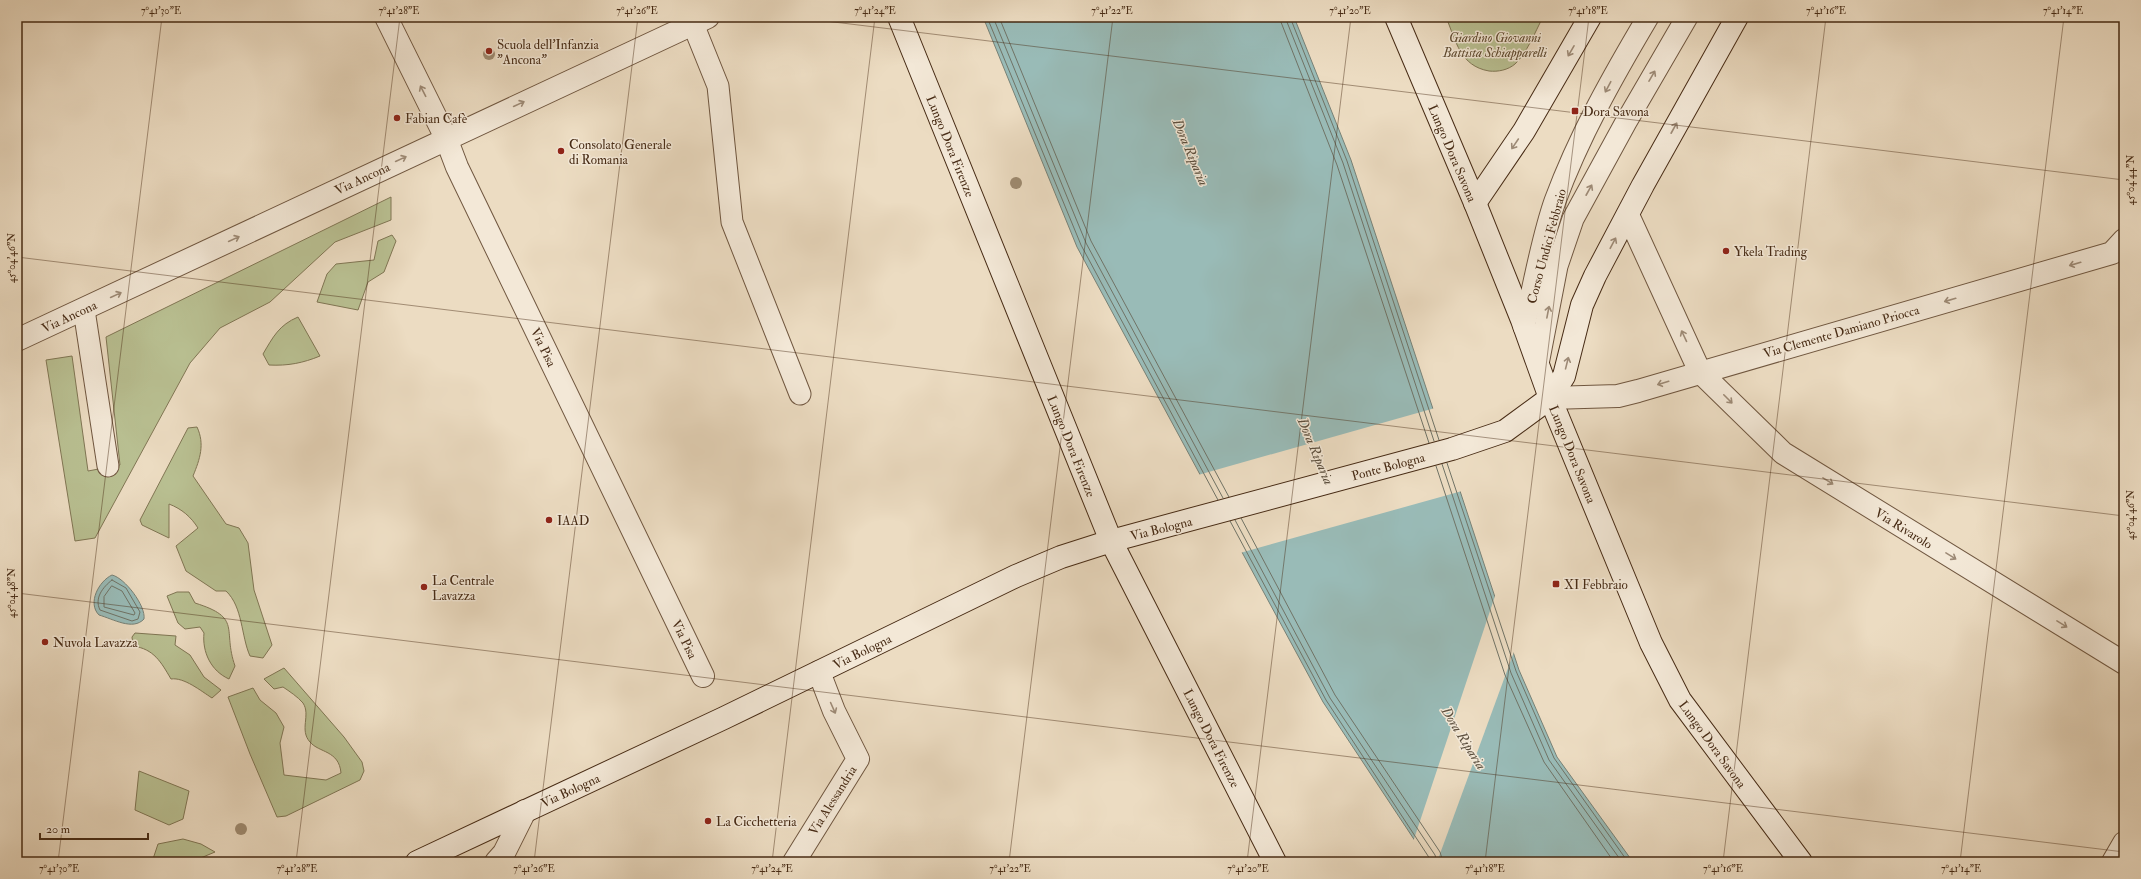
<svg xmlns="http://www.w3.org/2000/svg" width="2141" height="879" font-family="'IM FELL Double Pica',serif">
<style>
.green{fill:#b9c092;stroke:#807654}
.water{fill:#99bbb7;stroke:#788176}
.pier{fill:#ecdcc2}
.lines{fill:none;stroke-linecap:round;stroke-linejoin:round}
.shore{stroke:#707366;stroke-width:1}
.lane-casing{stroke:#705740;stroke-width:23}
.street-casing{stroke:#705740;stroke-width:24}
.secondary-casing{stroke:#472b15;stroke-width:24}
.lane{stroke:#f3e8d7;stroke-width:21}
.street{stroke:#f3e8d7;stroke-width:22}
.secondary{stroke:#f3e8d7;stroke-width:22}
.tree{fill:#9e8b71}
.oneway{stroke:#9d8a76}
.ticks{fill:none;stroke:#472b15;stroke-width:1;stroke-opacity:0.45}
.poi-dot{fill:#8f2418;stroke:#f3e8d7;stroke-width:1.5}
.labels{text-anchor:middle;stroke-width:3;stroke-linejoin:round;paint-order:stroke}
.park-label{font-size:13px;font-style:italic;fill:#5e492e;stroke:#f3e8d7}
.poi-label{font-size:13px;fill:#472b15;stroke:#f3e8d7;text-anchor:start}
.street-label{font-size:13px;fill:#472b15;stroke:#f3e8d7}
.water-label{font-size:14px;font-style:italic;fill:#5c4f3e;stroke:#f3e8d7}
.neatline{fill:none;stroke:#472b15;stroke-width:1.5}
.ticks-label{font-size:10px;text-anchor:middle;fill:#472b15}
</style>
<rect width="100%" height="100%" fill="#ecdcc2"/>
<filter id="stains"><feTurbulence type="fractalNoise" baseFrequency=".005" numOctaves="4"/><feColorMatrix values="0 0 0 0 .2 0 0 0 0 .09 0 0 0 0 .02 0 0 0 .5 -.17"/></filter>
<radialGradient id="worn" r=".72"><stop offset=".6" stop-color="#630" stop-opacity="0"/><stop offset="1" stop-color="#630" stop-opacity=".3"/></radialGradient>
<!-- green -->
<g class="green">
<path d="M 1446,17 L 1543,17 C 1535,32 1527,53 1515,64 C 1508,70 1498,72 1489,71 C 1460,66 1456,41 1446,17 Z"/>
<path d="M 391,197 L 391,220 L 335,242 L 270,302 L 220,328 L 190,363 L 95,538 L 75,541 L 46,360 L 72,356 L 88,471 L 120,465 L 106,337 Z"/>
<path d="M 392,235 L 396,241 L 384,272 L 368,282 L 358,310 L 317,302 L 327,274 L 336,264 L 374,260 L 378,241 Z"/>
<path d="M 298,317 L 320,356 C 303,363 288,366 269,365 L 263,354 C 273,337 279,325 298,317 Z"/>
<path d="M 197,427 C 205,444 200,459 193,476 L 226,524 L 239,528 L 248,543 L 254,590 L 272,645 L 263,658 L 250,656 C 241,636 243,607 226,591 L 216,591 L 186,571 L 176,546 L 198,528 C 191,517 182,509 169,504 L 169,538 L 142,525 L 140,520 L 188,428 Z"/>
<path d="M 177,592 L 189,592 L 195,603 C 243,618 222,629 235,666 L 229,679 C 211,671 202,652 204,633 L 200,627 L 185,629 L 178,623 L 167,596 Z"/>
<path d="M 135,633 L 176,636 L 175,645 L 190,655 L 204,677 L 221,690 L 212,698 C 201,691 184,677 171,679 C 161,662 154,649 133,646 L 132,637 Z"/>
<path d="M 284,668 L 344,737 L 362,762 L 364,771 L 360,780 L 286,816 L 277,817 L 250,754 L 228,697 L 253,688 L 260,700 L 276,713 L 284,727 L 280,743 L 284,775 L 326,780 L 341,773 C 339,750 319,753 310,742 C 299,730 311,715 303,703 C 298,697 289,691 283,687 L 274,689 L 264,679 Z"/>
<path d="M 139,771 L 189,791 L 183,819 L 169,825 L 135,810 Z"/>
<path d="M 183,839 L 201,844 L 215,852 L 191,862 L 152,862 L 158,844 Z"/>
</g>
<!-- water -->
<g class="water">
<path d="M 983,17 L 1294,17 L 1351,160 L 1519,670 L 1557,757 L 1633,862 L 1429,862 L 1323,702 L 1077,247 Z"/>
<path d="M 112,575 C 125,578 146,606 144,619 C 133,631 113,619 99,615 C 87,603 99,581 112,575 Z"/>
</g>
<!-- pier -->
<g class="pier">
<path d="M 1435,408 L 1462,491 L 1240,553 L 1198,475 Z"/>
<path d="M 1496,593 L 1515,649 L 1437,862 L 1426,862 L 1413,842 Z"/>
</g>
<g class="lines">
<!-- shore -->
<g class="shore">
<path d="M 987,17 L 1081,245 L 1218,500"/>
<path d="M 993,17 L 1086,243 L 1223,498"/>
<path d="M 999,17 L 1091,241 L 1229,497"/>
<path d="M 1279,17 L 1337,165 L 1429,443"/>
<path d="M 1285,17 L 1343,163 L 1434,441"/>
<path d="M 1290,17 L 1347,161 L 1439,440"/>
<path d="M 1447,463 L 1516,671 L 1554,758 L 1628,862"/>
<path d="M 1442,464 L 1511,673 L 1549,760 L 1622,862"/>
<path d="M 1436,466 L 1505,675 L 1544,762 L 1614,862"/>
<path d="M 1241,518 L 1335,695 L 1440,852 L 1443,862"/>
<path d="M 1235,520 L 1330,698 L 1435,855 L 1437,862"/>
<path d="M 1230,521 L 1326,700 L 1432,862"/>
<path d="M 112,580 L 126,588 L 140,612 L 138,619 L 132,621 L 100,610 C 94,598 103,587 112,580 Z"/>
<path d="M 112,586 L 122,591 L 135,613 L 134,615 L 104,607 L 104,597 Z"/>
</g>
<!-- lane casing -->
<g class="lane-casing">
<g id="lane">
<path d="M 693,24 L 718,86 L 732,222 L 800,394"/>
<path d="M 84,310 L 108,466"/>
<path d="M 1524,327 C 1534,286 1541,241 1555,201 C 1579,136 1613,76 1648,17"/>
<path d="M 1538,364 L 1557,266 L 1573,219 L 1626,122 L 1687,17"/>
</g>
</g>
<!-- street casing -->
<g class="street-casing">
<g id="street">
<path d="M 386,17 L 446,138 L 457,167 L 703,676"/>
<path d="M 1628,215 L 1700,372 L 1783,453 L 2124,663"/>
<path d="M 17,340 L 708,17"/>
<path d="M 1550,398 L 1618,396 L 1638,391 L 2112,253 L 2124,240"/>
<path d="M 496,862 L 504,853 L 525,811"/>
<path d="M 794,862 L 858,759 L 834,711 L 819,672"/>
<path d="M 2113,862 L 2124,843"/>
</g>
</g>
<!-- secondary casing -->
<g class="secondary-casing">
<g id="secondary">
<path d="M 899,17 L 1111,541 L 1275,862"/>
<path d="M 1396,17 L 1475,203 L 1522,320 L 1550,398 L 1651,643 L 1680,700 L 1801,862"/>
<path d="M 1475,203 L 1524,131 L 1590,17"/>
<path d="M 417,862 L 724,718 L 1016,576 L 1061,557 L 1111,541 L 1452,449 L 1505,431 L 1550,398 L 1564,376 L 1582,305 L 1595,276 L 1643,185 L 1737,17"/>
</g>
</g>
<!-- lane -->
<use href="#lane" class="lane"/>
<!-- street -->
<use href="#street" class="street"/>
<!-- secondary -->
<use href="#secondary" class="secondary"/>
</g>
<!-- trees -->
<g class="tree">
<circle cx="489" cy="54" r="6"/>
<circle cx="1016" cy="183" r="6"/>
<circle cx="241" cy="829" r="6"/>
</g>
<!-- one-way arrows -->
<defs><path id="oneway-shaft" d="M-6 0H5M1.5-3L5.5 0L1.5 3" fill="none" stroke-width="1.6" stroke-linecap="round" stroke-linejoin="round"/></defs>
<g class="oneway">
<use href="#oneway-shaft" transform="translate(1571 51) rotate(120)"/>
<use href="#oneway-shaft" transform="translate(1652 76) rotate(-60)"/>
<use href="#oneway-shaft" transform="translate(1608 87) rotate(118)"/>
<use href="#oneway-shaft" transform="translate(423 91) rotate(-117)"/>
<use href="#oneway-shaft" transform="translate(519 104) rotate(-25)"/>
<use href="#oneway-shaft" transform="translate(1674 128) rotate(-61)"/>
<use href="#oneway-shaft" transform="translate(1515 144) rotate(124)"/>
<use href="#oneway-shaft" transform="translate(401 159) rotate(-25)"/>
<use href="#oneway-shaft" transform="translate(1589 190) rotate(-61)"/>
<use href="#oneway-shaft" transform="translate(234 239) rotate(-25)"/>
<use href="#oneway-shaft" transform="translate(1613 243) rotate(-62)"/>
<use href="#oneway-shaft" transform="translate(2075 264) rotate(164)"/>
<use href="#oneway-shaft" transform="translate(116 295) rotate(-25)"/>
<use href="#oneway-shaft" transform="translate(1950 300) rotate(164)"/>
<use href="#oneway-shaft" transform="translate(1548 312) rotate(-79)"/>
<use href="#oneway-shaft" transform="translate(1684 336) rotate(-115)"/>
<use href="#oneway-shaft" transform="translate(1567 363) rotate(-76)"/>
<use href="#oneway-shaft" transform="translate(1663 383) rotate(163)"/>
<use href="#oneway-shaft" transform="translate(1728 399) rotate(45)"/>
<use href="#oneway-shaft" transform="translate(1828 481) rotate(32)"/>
<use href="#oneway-shaft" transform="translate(1951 556) rotate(32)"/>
<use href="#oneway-shaft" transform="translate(2062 624) rotate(32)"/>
<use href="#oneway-shaft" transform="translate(833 708) rotate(66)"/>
</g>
<!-- ticks -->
<path class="ticks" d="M 793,17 L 2124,180M 17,257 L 2124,516M 17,593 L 2124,852M 58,862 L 162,17M 296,862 L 400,17M 534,862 L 638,17M 772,862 L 875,17M 1009,862 L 1113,17M 1247,862 L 1351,17M 1485,862 L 1589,17M 1723,862 L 1826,17M 1960,862 L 2064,17"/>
<!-- markers -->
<g class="poi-dot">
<circle cx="489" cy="51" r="4"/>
<rect x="1571" y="107" width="8" height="8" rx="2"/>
<circle cx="397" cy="118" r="4"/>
<circle cx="561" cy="151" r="4"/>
<circle cx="1726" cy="251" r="4"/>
<circle cx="549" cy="520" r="4"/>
<rect x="1552" y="580" width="8" height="8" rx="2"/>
<circle cx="424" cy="587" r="4"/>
<circle cx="45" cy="642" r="4"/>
<circle cx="708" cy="821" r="4"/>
</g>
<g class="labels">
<!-- park labels -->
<g class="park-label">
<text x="1495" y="42">Giardino Giovanni<tspan x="1495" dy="15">Battista Schiapparelli</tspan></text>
</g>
<!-- poi labels -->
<g class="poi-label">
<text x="497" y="49">Scuola dell'Infanzia<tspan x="497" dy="15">"Ancona"</tspan></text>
<text x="1583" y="116">Dora Savona</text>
<text x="405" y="123">Fabian Cafè</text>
<text x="569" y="149">Consolato Generale<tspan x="569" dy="15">di Romania</tspan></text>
<text x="1734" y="256">Ykela Trading</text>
<text x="557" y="525">IAAD</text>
<text x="432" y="585">La Centrale<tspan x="432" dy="15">Lavazza</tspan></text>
<text x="1564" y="589">XI Febbraio</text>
<text x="53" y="647">Nuvola Lavazza</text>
<text x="716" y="826">La Cicchetteria</text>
</g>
<!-- street labels -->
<g class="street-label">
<text transform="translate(951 146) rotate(68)" y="5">Lungo Dora Firenze</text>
<text transform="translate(1453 153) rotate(67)" y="5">Lungo Dora Savona</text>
<text transform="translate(362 178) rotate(-25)" y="5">Via Ancona</text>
<text transform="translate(1546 246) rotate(-75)" y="5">Corso Undici Febbraio</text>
<text transform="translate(69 316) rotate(-25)" y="5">Via Ancona</text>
<text transform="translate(1841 331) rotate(-16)" y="5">Via Clemente Damiano Priocca</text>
<text transform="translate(544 347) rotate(64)" y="5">Via Pisa</text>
<text transform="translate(1072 446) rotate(68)" y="5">Lungo Dora Firenze</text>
<text transform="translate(1573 454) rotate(68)" y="5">Lungo Dora Savona</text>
<text transform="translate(1388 466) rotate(-15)" y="5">Ponte Bologna</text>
<text transform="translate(1161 528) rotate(-14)" y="5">Via Bologna</text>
<text transform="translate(1904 528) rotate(32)" y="5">Via Rivarolo</text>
<text transform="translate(685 639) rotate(64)" y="5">Via Pisa</text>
<text transform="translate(862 651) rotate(-26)" y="5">Via Bologna</text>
<text transform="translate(1212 738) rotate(63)" y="5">Lungo Dora Firenze</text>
<text transform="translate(1713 744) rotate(54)" y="5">Lungo Dora Savona</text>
<text transform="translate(570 790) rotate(-25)" y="5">Via Bologna</text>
<text transform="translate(832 800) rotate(-58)" y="5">Via Alessandria</text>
</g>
<!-- water labels -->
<g class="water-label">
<text transform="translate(1191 152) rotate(67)" y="5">Dora Riparia</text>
<text transform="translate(1316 451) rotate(67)" y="5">Dora Riparia</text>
<text transform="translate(1464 738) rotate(58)" y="5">Dora Riparia</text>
</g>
</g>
<!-- margin -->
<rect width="2141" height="879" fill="none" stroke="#ecdcc2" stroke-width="44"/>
<!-- scale -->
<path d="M40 833v6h108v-6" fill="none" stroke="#472b15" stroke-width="2"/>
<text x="46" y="833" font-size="12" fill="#472b15" stroke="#f3e8d7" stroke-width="3" paint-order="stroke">20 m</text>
<rect x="22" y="22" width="2097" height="835" class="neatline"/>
<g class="ticks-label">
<text x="161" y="14">7°41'30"E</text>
<text x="399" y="14">7°41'28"E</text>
<text x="637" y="14">7°41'26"E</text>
<text x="875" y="14">7°41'24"E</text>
<text x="1112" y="14">7°41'22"E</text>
<text x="1350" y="14">7°41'20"E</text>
<text x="1588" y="14">7°41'18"E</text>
<text x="1826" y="14">7°41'16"E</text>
<text x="2063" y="14">7°41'14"E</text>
<text transform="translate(2130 180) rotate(-90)" y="4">45°04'44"N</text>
<text transform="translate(11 258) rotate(-90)" y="4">45°04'46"N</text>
<text transform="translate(2130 515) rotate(-90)" y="4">45°04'46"N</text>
<text transform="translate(11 593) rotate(-90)" y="4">45°04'48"N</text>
<text x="59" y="872">7°41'30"E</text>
<text x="297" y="872">7°41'28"E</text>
<text x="534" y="872">7°41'26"E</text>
<text x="772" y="872">7°41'24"E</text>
<text x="1010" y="872">7°41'22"E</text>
<text x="1248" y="872">7°41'20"E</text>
<text x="1485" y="872">7°41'18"E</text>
<text x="1723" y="872">7°41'16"E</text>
<text x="1961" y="872">7°41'14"E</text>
</g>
<rect width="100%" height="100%" filter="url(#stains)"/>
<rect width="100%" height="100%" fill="url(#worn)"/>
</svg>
